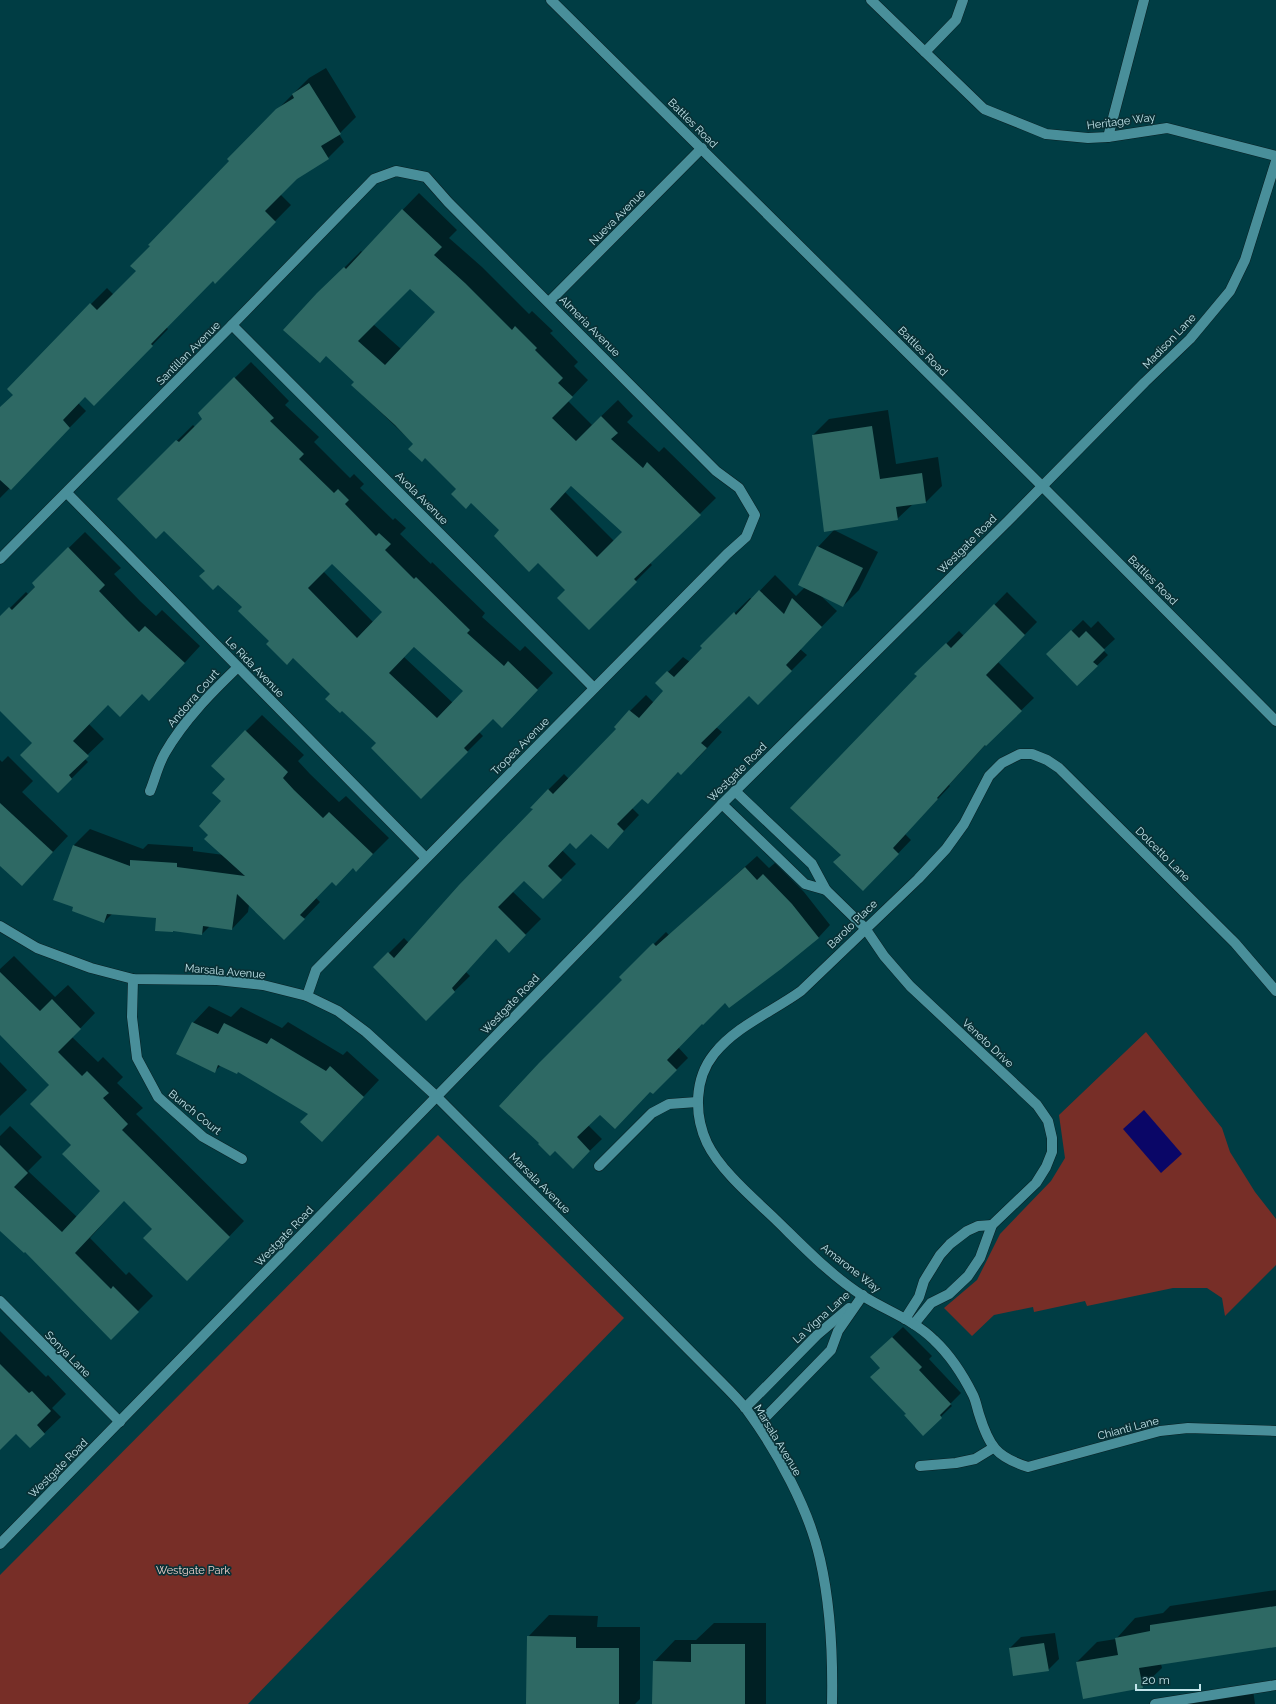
<svg xmlns="http://www.w3.org/2000/svg" width="1276" height="1704" font-family="Raleway,sans-serif">
<style>
.green{fill:#772e27}
.water{fill:#0a0667}
.shadow{fill:#0007;fill-rule:evenodd}
.building{fill:#2e6964;fill-rule:evenodd}
.lines{fill:none;stroke-linecap:round;stroke-linejoin:round}
.minor-casing{stroke:#092023;stroke-width:11}
.tertiary-casing{stroke:#092023;stroke-width:11}
.minor{stroke:#498f9a;stroke-width:10}
.tertiary{stroke:#498f9a;stroke-width:10}
.labels{text-anchor:middle;stroke-width:3.5;stroke-linejoin:round;paint-order:stroke}
.street-label{font-size:11px;fill:#c2e4ea;stroke:#093136}
.park-label{font-size:11px;fill:#efcfca;stroke:#093136}
</style>
<rect width="100%" height="100%" fill="#003d44"/>
<!-- green -->
<g class="green">
<path d="M 1146,1032 L 1222,1128 L 1230,1152 L 1255,1192 L 1276,1219 L 1276,1265 L 1225,1316 L 1222,1298 L 1207,1288 L 1173,1288 L 1087,1306 L 1085,1301 L 1034,1312 L 1033,1307 L 994,1315 L 972,1336 L 944,1308 L 977,1280 L 1000,1234 L 1051,1181 L 1065,1158 L 1059,1115 Z"/>
<path d="M 438,1135 L 624,1318 L 248,1704 L 0,1704 L 0,1575 Z"/>
</g>
<!-- water -->
<path class="water" d="M 1144,1110 L 1182,1154 L 1161,1173 L 1123,1129 Z"/>
<!-- shadow -->
<g class="shadow">
<path d="M 326,68 L 356,117 L 339,134 L 344,142 L 328,158 L 297,178 L 280,194 L 291,205 L 215,282 L 213,280 L 166,327 L 168,329 L 110,389 L 85,396 L 78,403 L 86,411 L 0,498 L 0,408 L 14,395 L 91,304 L 107,288 L 114,295 L 137,271 L 231,161 L 228,159 L 309,78 Z"/>
<path d="M 419,193 L 457,230 L 449,238 L 482,267 L 529,314 L 532,311 L 553,331 L 550,333 L 578,362 L 574,366 L 588,380 L 568,401 L 592,425 L 618,400 L 633,416 L 627,422 L 659,452 L 664,447 L 716,498 L 650,563 L 652,565 L 589,628 L 566,590 L 538,561 L 501,530 L 458,489 L 414,444 L 352,385 L 355,382 L 318,294 L 361,251 L 362,252 ZM 410,287 L 436,312 L 401,349 L 373,324 ZM 572,485 L 624,532 L 614,541 L 565,492 Z"/>
<path d="M 251,362 L 289,401 L 285,405 L 319,437 L 314,442 L 350,478 L 354,474 L 364,484 L 360,488 L 393,520 L 395,518 L 406,528 L 400,534 L 431,564 L 432,562 L 485,613 L 482,617 L 520,651 L 525,646 L 553,673 L 517,710 L 493,718 L 479,732 L 483,736 L 421,798 L 377,743 L 332,694 L 293,657 L 270,641 L 243,607 L 164,529 L 118,499 L 193,425 L 195,427 L 204,418 L 199,413 ZM 332,562 L 383,612 L 373,622 L 323,571 ZM 415,646 L 464,691 L 453,703 L 404,657 Z"/>
<path d="M 888,410 L 896,464 L 938,457 L 942,486 L 926,502 L 913,504 L 897,519 L 813,435 L 829,419 Z"/>
<path d="M 834,530 L 878,552 L 859,590 L 843,606 L 820,595 L 837,611 L 800,649 L 807,655 L 758,704 L 749,694 L 716,727 L 722,732 L 697,759 L 642,797 L 632,808 L 639,815 L 623,832 L 592,833 L 570,842 L 562,850 L 576,864 L 543,897 L 524,879 L 512,891 L 541,919 L 509,951 L 496,938 L 466,972 L 470,976 L 426,1019 L 375,967 L 404,938 L 409,943 L 534,809 L 532,807 L 549,789 L 564,774 L 569,779 L 618,729 L 615,726 L 646,695 L 654,703 L 665,691 L 657,683 L 683,657 L 690,662 L 704,648 L 701,646 L 750,598 L 752,599 L 775,575 L 796,596 L 805,587 L 818,547 Z"/>
<path d="M 85,532 L 121,568 L 114,574 L 140,601 L 156,616 L 162,610 L 200,646 L 166,683 L 143,693 L 108,704 L 89,724 L 104,739 L 84,758 L 88,762 L 58,792 L 33,743 L 0,710 L 0,618 L 26,592 L 28,594 L 36,586 L 33,583 Z"/>
<path d="M 1007,592 L 1037,622 L 998,662 L 1034,698 L 986,744 L 949,785 L 950,786 L 905,834 L 911,840 L 863,890 L 842,855 L 919,676 L 916,674 L 959,631 L 964,636 Z"/>
<path d="M 1083,620 L 1091,628 L 1098,621 L 1115,639 L 1103,650 L 1108,655 L 1077,685 L 1048,654 Z"/>
<path d="M 262,715 L 304,755 L 298,761 L 310,774 L 339,802 L 346,796 L 389,838 L 373,854 L 332,881 L 316,898 L 320,902 L 300,923 L 249,905 L 248,912 L 232,929 L 210,926 L 202,934 L 157,917 L 112,914 L 104,922 L 75,907 L 54,899 L 74,845 L 90,829 L 143,849 L 148,844 L 193,847 L 193,851 L 224,855 L 210,835 L 222,801 L 226,779 L 246,731 Z"/>
<path d="M 8,756 L 33,781 L 22,792 L 68,836 L 22,885 L 0,865 L 0,760 L 2,762 Z"/>
<path d="M 757,856 L 769,868 L 775,863 L 804,892 L 830,925 L 819,937 L 781,968 L 725,1002 L 702,1023 L 678,1047 L 688,1058 L 653,1093 L 651,1091 L 600,1113 L 588,1125 L 602,1139 L 573,1167 L 555,1150 L 623,980 L 621,977 L 666,932 L 669,935 Z"/>
<path d="M 14,956 L 55,997 L 68,985 L 95,1013 L 72,1037 L 98,1062 L 103,1057 L 123,1077 L 117,1083 L 143,1108 L 136,1114 L 244,1221 L 202,1265 L 153,1229 L 124,1200 L 90,1238 L 126,1275 L 129,1272 L 153,1296 L 111,1338 L 25,1251 L 0,1230 L 0,1136 L 10,1126 L 42,1157 L 28,1171 L 77,1217 L 101,1191 L 73,1145 L 51,1085 L 0,1033 L 0,969 Z"/>
<path d="M 209,1006 L 231,1017 L 241,1007 L 282,1028 L 288,1022 L 343,1055 L 347,1051 L 379,1080 L 322,1141 L 310,1113 L 238,1071 L 221,1065 L 214,1072 L 193,1023 Z"/>
<path d="M 0,1062 L 27,1090 L 0,1116 Z"/>
<path d="M 903,1327 L 932,1356 L 929,1359 L 961,1393 L 950,1404 L 952,1406 L 923,1434 L 907,1414 L 881,1368 L 882,1347 Z"/>
<path d="M 0,1331 L 46,1377 L 48,1375 L 66,1394 L 52,1408 L 61,1417 L 30,1447 L 16,1432 L 0,1440 Z"/>
<path d="M 1276,1590 L 1276,1646 L 1161,1664 L 1162,1668 L 1142,1687 L 1077,1662 L 1097,1642 L 1116,1639 L 1135,1618 L 1163,1613 L 1170,1606 Z"/>
<path d="M 549,1615 L 598,1616 L 597,1627 L 640,1627 L 640,1699 L 635,1704 L 527,1704 L 528,1637 Z"/>
<path d="M 714,1623 L 766,1623 L 766,1704 L 653,1704 L 654,1662 L 675,1640 L 696,1640 Z"/>
<path d="M 1055,1633 L 1059,1659 L 1048,1670 L 1010,1648 L 1021,1637 Z"/>
<path d="M 1253,1690 L 1255,1704 L 1159,1704 Z"/>
</g>
<!-- building -->
<g class="building">
<path d="M 309,83 L 341,134 L 321,146 L 329,159 L 297,179 L 265,211 L 276,222 L 215,284 L 213,281 L 151,344 L 153,346 L 94,406 L 85,397 L 63,420 L 70,428 L 11,490 L 0,480 L 0,407 L 13,395 L 7,389 L 90,303 L 97,310 L 136,271 L 130,266 L 150,246 L 148,245 L 229,161 L 227,159 L 276,109 L 294,98 L 292,94 Z"/>
<path d="M 402,209 L 442,247 L 434,255 L 465,283 L 512,330 L 515,326 L 537,348 L 535,350 L 563,378 L 558,383 L 573,397 L 552,418 L 576,441 L 601,416 L 618,433 L 611,439 L 643,468 L 647,462 L 701,515 L 634,579 L 637,582 L 589,630 L 557,598 L 565,590 L 538,563 L 529,572 L 494,536 L 499,530 L 471,503 L 466,509 L 451,494 L 456,489 L 425,458 L 422,462 L 408,449 L 413,444 L 395,425 L 351,385 L 354,382 L 326,356 L 320,363 L 283,330 L 317,293 L 344,267 L 346,269 ZM 410,289 L 435,312 L 385,365 L 358,341 ZM 571,486 L 622,532 L 597,557 L 550,509 Z"/>
<path d="M 234,377 L 274,418 L 270,421 L 304,454 L 299,459 L 334,493 L 338,489 L 349,500 L 345,504 L 376,536 L 379,533 L 391,544 L 385,550 L 414,579 L 416,577 L 470,630 L 467,633 L 504,666 L 508,661 L 538,690 L 502,728 L 493,719 L 464,748 L 468,752 L 421,799 L 371,748 L 376,743 L 342,711 L 340,713 L 325,699 L 330,694 L 293,658 L 287,665 L 266,644 L 269,641 L 238,611 L 242,607 L 218,585 L 213,590 L 199,576 L 205,571 L 164,531 L 156,539 L 117,499 L 176,440 L 179,442 L 202,419 L 198,413 ZM 332,564 L 382,612 L 357,638 L 308,588 ZM 414,647 L 463,691 L 437,718 L 389,673 Z"/>
<path d="M 872,426 L 880,479 L 922,473 L 926,503 L 896,507 L 898,520 L 824,532 L 812,435 Z"/>
<path d="M 817,546 L 863,568 L 843,607 L 798,585 Z"/>
<path d="M 68,547 L 105,585 L 99,591 L 124,617 L 139,632 L 145,626 L 185,663 L 149,701 L 142,694 L 120,717 L 108,705 L 73,741 L 89,756 L 69,775 L 72,779 L 58,793 L 20,755 L 32,743 L 0,711 L 0,616 L 9,607 L 12,610 L 35,587 L 32,583 Z"/>
<path d="M 759,590 L 784,614 L 792,598 L 822,627 L 786,665 L 792,671 L 758,705 L 749,696 L 701,743 L 707,748 L 681,775 L 678,772 L 648,804 L 642,799 L 617,824 L 624,831 L 608,849 L 591,834 L 576,849 L 570,843 L 548,866 L 562,880 L 543,899 L 524,881 L 498,907 L 526,935 L 509,953 L 496,939 L 452,988 L 455,992 L 426,1021 L 373,967 L 388,952 L 394,958 L 459,885 L 533,809 L 530,808 L 548,789 L 553,794 L 616,729 L 614,727 L 629,710 L 639,718 L 663,691 L 655,683 L 667,671 L 674,677 L 702,648 L 700,646 L 734,612 L 736,615 Z"/>
<path d="M 994,604 L 1025,635 L 986,675 L 1022,711 L 986,746 L 985,745 L 937,798 L 938,799 L 893,848 L 899,854 L 863,891 L 833,862 L 841,855 L 790,808 L 917,676 L 914,674 L 946,643 L 951,648 Z"/>
<path d="M 1071,630 L 1079,638 L 1086,631 L 1105,650 L 1093,662 L 1098,666 L 1077,686 L 1046,654 Z"/>
<path d="M 245,730 L 288,772 L 283,778 L 294,790 L 323,818 L 329,812 L 373,854 L 356,872 L 353,868 L 336,886 L 332,882 L 300,915 L 305,919 L 284,940 L 237,894 L 232,930 L 203,926 L 202,935 L 173,931 L 173,932 L 155,931 L 156,918 L 107,914 L 104,923 L 72,911 L 73,907 L 53,900 L 73,845 L 130,866 L 130,860 L 177,863 L 177,867 L 245,876 L 204,839 L 208,835 L 199,826 L 221,801 L 212,793 L 225,779 L 211,766 Z"/>
<path d="M 0,803 L 53,852 L 22,886 L 0,866 Z"/>
<path d="M 745,867 L 757,880 L 763,874 L 792,904 L 819,938 L 781,969 L 729,1008 L 725,1003 L 703,1025 L 702,1024 L 667,1060 L 677,1070 L 653,1094 L 650,1092 L 615,1129 L 600,1115 L 577,1137 L 590,1151 L 573,1169 L 555,1151 L 550,1156 L 538,1144 L 539,1143 L 499,1106 L 539,1063 L 622,980 L 619,977 L 653,943 L 656,946 Z"/>
<path d="M 0,972 L 40,1011 L 52,999 L 81,1029 L 58,1052 L 82,1076 L 87,1071 L 109,1093 L 103,1098 L 128,1124 L 122,1130 L 230,1237 L 187,1281 L 143,1238 L 152,1229 L 124,1201 L 75,1253 L 111,1289 L 113,1286 L 139,1312 L 111,1340 L 25,1252 L 24,1253 L 0,1231 L 0,1145 L 28,1173 L 14,1187 L 62,1232 L 100,1191 L 62,1154 L 71,1145 L 30,1104 L 49,1085 L 0,1035 Z"/>
<path d="M 192,1022 L 218,1034 L 224,1023 L 267,1044 L 271,1038 L 326,1071 L 330,1066 L 364,1097 L 322,1142 L 300,1122 L 308,1114 L 238,1072 L 237,1074 L 218,1065 L 215,1073 L 176,1054 Z"/>
<path d="M 892,1337 L 922,1367 L 919,1370 L 951,1404 L 940,1415 L 942,1418 L 923,1436 L 904,1415 L 906,1414 L 870,1377 L 880,1368 L 870,1357 Z"/>
<path d="M 0,1364 L 29,1393 L 32,1391 L 51,1411 L 37,1425 L 45,1434 L 30,1448 L 16,1434 L 0,1450 Z"/>
<path d="M 1276,1606 L 1276,1647 L 1139,1668 L 1143,1688 L 1083,1699 L 1076,1662 L 1118,1655 L 1115,1638 L 1150,1631 L 1150,1625 Z"/>
<path d="M 527,1636 L 576,1637 L 576,1648 L 619,1648 L 619,1704 L 526,1704 Z"/>
<path d="M 1044,1643 L 1049,1671 L 1013,1676 L 1009,1648 Z"/>
<path d="M 691,1644 L 745,1644 L 745,1704 L 652,1704 L 653,1661 L 691,1662 Z"/>
</g>
<g class="lines">
<!-- minor casing -->
<g class="minor-casing">
<g id="minor">
<path d="M 871,0 L 984,109 L 1046,134 L 1088,138 L 1108,137 L 1167,128 L 1276,156"/>
<path d="M 925,52 L 956,20 L 963,0"/>
<path d="M 1108,137 L 1144,0"/>
<path d="M 549,302 L 702,148"/>
<path d="M 232,325 L 594,688"/>
<path d="M 67,493 L 426,858"/>
<path d="M 0,559 L 232,325 L 374,179 L 396,171 L 426,177 L 448,202 L 716,471 L 739,488 L 755,515 L 746,537 L 727,554 L 316,970 L 307,996"/>
<path d="M 150,791 C 155,779 158,765 165,753 C 184,720 211,693 238,667"/>
<path d="M 735,791 L 812,864 L 826,890 L 865,928 L 884,956 L 910,986 L 1037,1105 L 1048,1121 L 1052,1138 L 1052,1152 L 1046,1167 L 1036,1183 L 992,1225 L 980,1258 L 968,1276 L 949,1294 L 931,1303 L 914,1324"/>
<path d="M 722,804 L 805,884 L 826,890"/>
<path d="M 0,926 L 37,948 L 91,968 L 133,979 L 217,980 L 263,985 L 307,996 L 338,1011 L 366,1032 L 436,1096 L 720,1381 C 729,1390 739,1400 747,1410 C 777,1451 809,1509 820,1559 C 831,1607 833,1655 832,1704"/>
<path d="M 133,979 L 132,1017 L 137,1058 L 158,1097 L 203,1137 L 242,1159"/>
<path d="M 1276,991 L 1235,943 L 1059,768 L 1047,760 L 1032,754 L 1020,754 L 1002,763 L 989,776 L 964,824 L 946,849 L 918,879 L 801,991 C 772,1012 736,1026 714,1054 C 694,1079 694,1115 707,1143 C 720,1170 753,1198 774,1218 C 802,1245 830,1275 863,1296 C 887,1311 914,1320 934,1340 C 950,1355 963,1375 973,1395 C 976,1401 977,1408 979,1414 C 989,1446 996,1457 1028,1467 L 1160,1431 L 1188,1428 L 1276,1431"/>
<path d="M 599,1166 L 652,1113 L 669,1104 L 697,1102"/>
<path d="M 0,1301 L 120,1422"/>
<path d="M 905,1319 L 919,1297 L 924,1281 L 940,1255 L 950,1244 L 967,1231 L 978,1226 L 992,1225"/>
<path d="M 745,1408 L 817,1335 L 849,1308"/>
<path d="M 758,1425 L 831,1350 L 838,1331 L 863,1295"/>
<path d="M 920,1466 L 956,1463 L 975,1459 L 993,1448"/>
<path d="M 0,1544 L 722,804 L 1008,521 L 1145,382 L 1190,339 L 1230,291 L 1245,260 L 1276,161"/>
<path d="M 1155,1704 L 1276,1685"/>
</g>
</g>
<!-- tertiary casing -->
<g class="tertiary-casing">
<path id="tertiary" d="M 551,0 L 1042,486 L 1276,721"/>
</g>
<!-- minor -->
<use href="#minor" class="minor"/>
<!-- tertiary -->
<use href="#tertiary" class="tertiary"/>
</g>
<g class="labels">
<!-- street labels -->
<g class="street-label">
<text transform="translate(1121 121) rotate(-7)" y="4">Heritage Way</text>
<text transform="translate(693 123) rotate(45)" y="4">Battles Road</text>
<text transform="translate(617 217) rotate(-45)" y="4">Nueva Avenue</text>
<text transform="translate(590 326) rotate(45)" y="4">Almeria Avenue</text>
<text transform="translate(1169 341) rotate(-46)" y="4">Madison Lane</text>
<text transform="translate(923 351) rotate(45)" y="4">Battles Road</text>
<text transform="translate(188 353) rotate(-45)" y="4">Santillan Avenue</text>
<text transform="translate(422 498) rotate(45)" y="4">Avola Avenue</text>
<text transform="translate(967 544) rotate(-45)" y="4">Westgate Road</text>
<text transform="translate(1153 580) rotate(45)" y="4">Battles Road</text>
<text transform="translate(255 667) rotate(46)" y="4">Le Rida Avenue</text>
<text transform="translate(193 698) rotate(-49)" y="4">Andorra Court</text>
<text transform="translate(520 746) rotate(-45)" y="4">Tropea Avenue</text>
<text transform="translate(737 772) rotate(-45)" y="4">Westgate Road</text>
<text transform="translate(1163 854) rotate(45)" y="4">Dolcetto Lane</text>
<text transform="translate(852 924) rotate(-44)" y="4">Barolo Place</text>
<text transform="translate(225 971) rotate(5)" y="4">Marsala Avenue</text>
<text transform="translate(510 1004) rotate(-46)" y="4">Westgate Road</text>
<text transform="translate(988 1043) rotate(43)" y="4">Veneto Drive</text>
<text transform="translate(195 1112) rotate(39)" y="4">Bunch Court</text>
<text transform="translate(540 1183) rotate(45)" y="4">Marsala Avenue</text>
<text transform="translate(284 1236) rotate(-46)" y="4">Westgate Road</text>
<text transform="translate(851 1268) rotate(38)" y="4">Amarone Way</text>
<text transform="translate(821 1317) rotate(-42)" y="4">La Vigna Lane</text>
<text transform="translate(68 1354) rotate(45)" y="4">Sonya Lane</text>
<text transform="translate(1128 1428) rotate(-15)" y="4">Chianti Lane</text>
<text transform="translate(778 1440) rotate(59)" y="4">Marsala Avenue</text>
<text transform="translate(58 1468) rotate(-45)" y="4">Westgate Road</text>
</g>
<!-- park labels -->
<g class="park-label">
<text x="193" y="1574">Westgate Park</text>
</g>
</g>
<!-- scale -->
<path d="M1136 1684v6h64v-6" fill="none" stroke="#c2e4ea" stroke-width="2"/>
<text x="1142" y="1684" font-size="12" fill="#c2e4ea" stroke="#093136" stroke-width="3" paint-order="stroke">20 m</text>
</svg>
